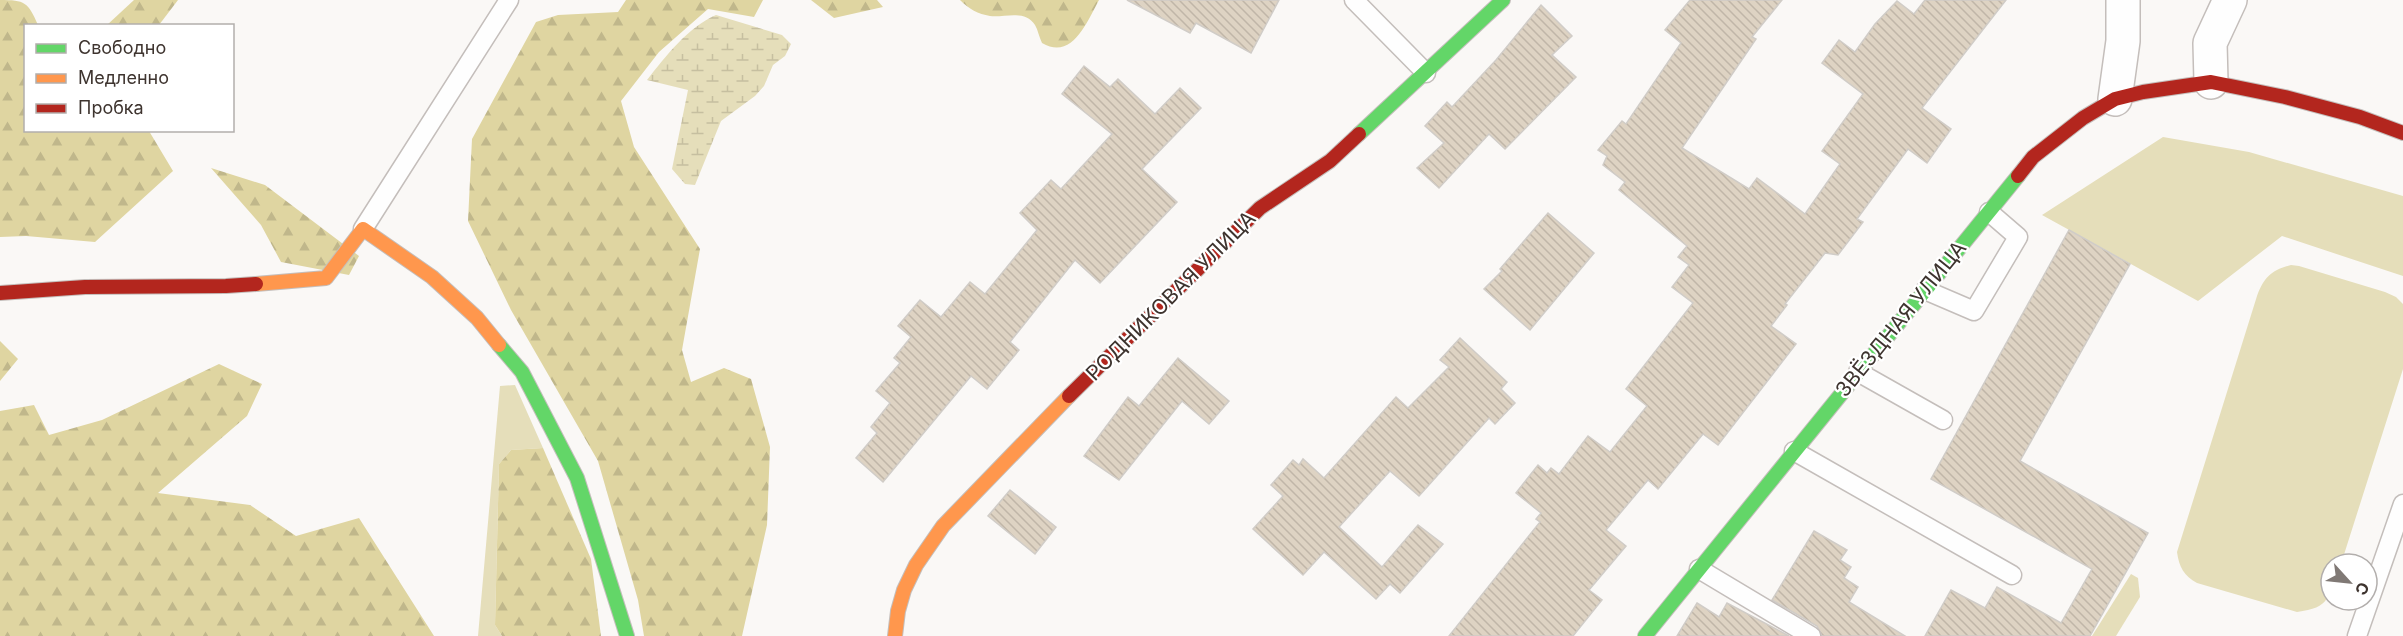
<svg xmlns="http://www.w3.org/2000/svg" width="2403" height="636" font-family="Inter,sans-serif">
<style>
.green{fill:#e5deba}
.forest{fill:url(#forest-firs)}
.wetland{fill:url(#wetland-marsh)}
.building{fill:url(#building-back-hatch);stroke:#d0ccc7;stroke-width:1.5}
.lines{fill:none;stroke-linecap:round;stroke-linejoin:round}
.lane-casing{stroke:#c4bebb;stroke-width:21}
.street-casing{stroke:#c4bebb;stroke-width:36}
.fast-casing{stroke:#c4bebb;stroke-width:16}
.slow-casing{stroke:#c4bebb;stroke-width:16}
.jam-casing{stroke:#c4bebb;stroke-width:16}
.lane{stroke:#fefefe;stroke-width:18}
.street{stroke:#fefefe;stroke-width:33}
.fast{stroke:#63d668;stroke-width:14}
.slow{stroke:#ff974d;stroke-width:14}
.jam{stroke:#b3261e;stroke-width:14}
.labels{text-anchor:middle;stroke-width:4.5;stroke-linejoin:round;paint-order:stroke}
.street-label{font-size:21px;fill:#3e342f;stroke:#fff}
</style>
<defs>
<pattern id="forest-firs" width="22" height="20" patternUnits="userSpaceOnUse" patternTransform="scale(1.5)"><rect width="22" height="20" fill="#dfd5a1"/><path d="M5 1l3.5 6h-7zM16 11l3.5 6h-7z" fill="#c0b78b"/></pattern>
<pattern id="wetland-marsh" width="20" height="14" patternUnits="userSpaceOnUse" patternTransform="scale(1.5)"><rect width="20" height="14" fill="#e5deba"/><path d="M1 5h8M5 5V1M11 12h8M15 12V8" fill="none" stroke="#c6bfa0"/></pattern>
<pattern id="building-back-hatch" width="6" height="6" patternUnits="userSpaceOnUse" patternTransform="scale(1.5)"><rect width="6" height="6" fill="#ded3c3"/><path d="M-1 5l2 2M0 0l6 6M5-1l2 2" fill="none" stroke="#c0b6a8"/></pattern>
</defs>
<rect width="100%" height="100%" fill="#faf8f6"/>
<!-- green -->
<g class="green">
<path d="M 2163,137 L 2249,152 L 2403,196 L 2403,276 L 2282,236 L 2198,301 L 2042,215 Z"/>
<path d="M 2291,265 L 2299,266 L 2385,292 L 2396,297 L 2403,304 L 2403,369 L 2341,564 L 2331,564 C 2331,595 2332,608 2297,612 L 2197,583 C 2184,576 2179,567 2177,552 L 2257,296 C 2264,277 2272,270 2291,265 Z"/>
<path d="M 515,385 L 543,448 L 511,450 L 499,464 L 495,625 L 502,636 L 478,636 L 500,386 Z"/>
<path d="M 2131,574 L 2138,578 L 2140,597 L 2116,636 L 2092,636 Z"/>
</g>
<!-- forest -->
<g class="forest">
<path d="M 0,0 C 25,0 28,2 38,25 L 26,26 L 26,130 L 149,131 L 173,171 L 95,242 L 26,236 L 0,237 Z"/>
<path d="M 134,0 L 178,0 L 159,25 L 107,25 Z"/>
<path d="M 626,0 L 763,0 L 754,17 L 708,9 L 659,52 L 621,101 L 634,147 L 700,249 L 682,350 L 691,382 L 724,368 L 751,379 L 770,447 L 767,525 L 742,636 L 644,636 L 638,600 L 598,461 L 511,310 L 468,221 L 472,139 L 536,22 L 558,15 L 618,12 Z"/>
<path d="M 811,0 L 877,0 L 883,7 L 834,18 Z"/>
<path d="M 960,0 L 1099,0 C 1087,22 1072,61 1042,43 C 1039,37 1038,30 1035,25 C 1025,9 1004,18 990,16 C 978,14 969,9 960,0 Z"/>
<path d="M 211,168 L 265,185 L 359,256 L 349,275 L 281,262 L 261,225 Z"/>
<path d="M 0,341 L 18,359 L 0,381 Z"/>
<path d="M 219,364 L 262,384 L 247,416 L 158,493 L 250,505 L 296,536 L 359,518 L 434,636 L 0,636 L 0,411 L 34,405 L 49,435 L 102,420 Z"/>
<path d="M 543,448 L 591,559 L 601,636 L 502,636 L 495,625 L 499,464 L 511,450 Z"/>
</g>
<!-- wetland -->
<path class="wetland" d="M 716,15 L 782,35 L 791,44 L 785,56 L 773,65 L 764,86 L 755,96 L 721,121 L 695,185 L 685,184 L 672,169 L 688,90 L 647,80 C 666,56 687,28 716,15 Z"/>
<!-- building -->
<g class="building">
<path d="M 1127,0 L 1279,0 L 1251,53 L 1196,23 L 1190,33 Z"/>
<path d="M 1690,0 L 1782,0 L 1752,37 L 1756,39 L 1682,148 L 1749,189 L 1757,178 L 1805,214 L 1840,164 L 1822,151 L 1863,94 L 1822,63 L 1839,40 L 1855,52 L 1875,24 L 1897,1 L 1914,14 L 1925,0 L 2006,0 L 1922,108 L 1951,129 L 1927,163 L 1908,149 L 1857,219 L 1863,222 L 1838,255 L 1825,253 L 1785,304 L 1787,305 L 1771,326 L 1796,344 L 1718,445 L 1703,434 L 1658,489 L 1648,480 L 1606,530 L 1626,546 L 1589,590 L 1602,600 L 1573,636 L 1449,636 L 1540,522 L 1536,519 L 1541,513 L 1516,493 L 1538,465 L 1547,473 L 1551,468 L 1559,474 L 1588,436 L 1610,452 L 1647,406 L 1626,389 L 1693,303 L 1672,287 L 1689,265 L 1678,257 L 1687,246 L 1619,190 L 1625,182 L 1603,165 L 1607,156 L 1598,150 L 1622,121 L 1626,124 L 1681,43 L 1665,30 Z"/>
<path d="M 1541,5 L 1572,36 L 1552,55 L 1576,77 L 1505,149 L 1489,134 L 1439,188 L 1417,168 L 1444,143 L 1425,126 L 1447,102 L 1452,107 L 1496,60 Z"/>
<path d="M 1084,66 L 1110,87 L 1118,79 L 1155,114 L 1180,88 L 1201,108 L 1142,169 L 1177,202 L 1100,283 L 1075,260 L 1010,342 L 1019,350 L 987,389 L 971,376 L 883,482 L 856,458 L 877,433 L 871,427 L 890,403 L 876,391 L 900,363 L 894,358 L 911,337 L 898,326 L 920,300 L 941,317 L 970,282 L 985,294 L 1037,230 L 1020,213 L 1051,180 L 1061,189 L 1112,134 L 1062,94 Z"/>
<path d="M 1548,213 L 1594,253 L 1530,330 L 1484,289 L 1502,271 L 1500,269 Z"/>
<path d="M 2069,230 L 2130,264 L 2020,461 L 2148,533 L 2090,636 L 1925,636 L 1951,590 L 1985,608 L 1997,587 L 2061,623 L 2092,569 L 1931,479 Z"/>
<path d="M 1460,338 L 1507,382 L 1501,389 L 1515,403 L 1495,424 L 1489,418 L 1419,496 L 1390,471 L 1339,527 L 1382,567 L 1418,525 L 1443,544 L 1400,593 L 1390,584 L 1376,599 L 1324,552 L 1303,575 L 1253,529 L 1283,496 L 1271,485 L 1293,460 L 1299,465 L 1303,459 L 1324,478 L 1396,397 L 1408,408 L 1449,367 L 1440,360 Z"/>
<path d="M 1178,358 L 1229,401 L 1209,424 L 1182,401 L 1119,480 L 1084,456 L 1128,397 L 1139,406 Z"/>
<path d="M 1010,490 L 1056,527 L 1035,554 L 988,516 Z"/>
<path d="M 1814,531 L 1847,550 L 1840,560 L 1851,567 L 1844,578 L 1858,587 L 1849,602 L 1905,636 L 1822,636 L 1817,626 L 1772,600 Z"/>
<path d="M 1697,603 L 1719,617 L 1727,603 L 1789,636 L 1677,636 Z"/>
</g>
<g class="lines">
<!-- lane casing -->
<g class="lane-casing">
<g id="lane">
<path d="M 1354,0 L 1426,73"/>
<path d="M 363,229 L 509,0"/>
<path d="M 1925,290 L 1974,311 L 2018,237 L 1989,212"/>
<path d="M 1858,372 L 1943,420"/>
<path d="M 1794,451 L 2012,575"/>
<path d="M 1699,569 L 1811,636"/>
<path d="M 2357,636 L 2403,504"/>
</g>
</g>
<!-- street casing -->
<g class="street-casing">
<g id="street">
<path d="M 2211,82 L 2210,43 L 2230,0"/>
<path d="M 2115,99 L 2123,41 L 2123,0"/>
</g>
</g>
<!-- fast casing -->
<g class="fast-casing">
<g id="fast">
<path d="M 1359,134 L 1503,0"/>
<path d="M 499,345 L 522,372 L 577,478 L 627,636"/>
<path d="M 1645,636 L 2018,176"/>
</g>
</g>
<!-- slow casing -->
<g class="slow-casing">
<g id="slow">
<path d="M 256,284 L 326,278 L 363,229 L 432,277 L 477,318 L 499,345"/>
<path d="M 895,636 L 898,611 L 904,590 L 916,565 L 943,526 L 1069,396"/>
</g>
</g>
<!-- jam casing -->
<g class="jam-casing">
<g id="jam">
<path d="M 2018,176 L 2033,157 L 2083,118 L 2115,99 L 2143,92 L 2211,82 L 2285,97 L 2360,117 L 2403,133"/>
<path d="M 0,293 L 85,287 L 226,286 L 256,284"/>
<path d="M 1069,396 L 1260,208 L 1330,161 L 1359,134"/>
</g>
</g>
<!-- lane -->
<use href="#lane" class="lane"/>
<!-- street -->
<use href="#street" class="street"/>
<!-- fast -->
<use href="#fast" class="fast"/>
<!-- slow -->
<use href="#slow" class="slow"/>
<!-- jam -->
<use href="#jam" class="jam"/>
</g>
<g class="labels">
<!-- street labels -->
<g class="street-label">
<text transform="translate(1171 296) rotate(-45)" y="7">РОДНИКОВАЯ УЛИЦА</text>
<text transform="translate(1901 319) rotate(-51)" y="7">ЗВЁЗДНАЯ УЛИЦА</text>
</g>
</g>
<!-- legend -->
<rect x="24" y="24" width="210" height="108" fill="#ffffff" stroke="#b2aeac" stroke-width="1.5"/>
<rect x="36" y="44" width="30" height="9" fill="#63d668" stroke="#b2aeac" stroke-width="1.5"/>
<text x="78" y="54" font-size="18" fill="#3e342f">Свободно</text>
<rect x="36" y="74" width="30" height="9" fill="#ff974d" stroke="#b2aeac" stroke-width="1.5"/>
<text x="78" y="84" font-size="18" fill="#3e342f">Медленно</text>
<rect x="36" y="104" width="30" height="9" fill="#b3261e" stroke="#b2aeac" stroke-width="1.5"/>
<text x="78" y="114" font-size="18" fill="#3e342f">Пробка</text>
<!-- north arrow -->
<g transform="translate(2349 582) rotate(117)"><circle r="28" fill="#ffffff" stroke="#b2aeac" stroke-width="1.5"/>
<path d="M0-4.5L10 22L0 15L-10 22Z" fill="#807975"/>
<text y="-9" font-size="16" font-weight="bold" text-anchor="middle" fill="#3e342f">С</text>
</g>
</svg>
